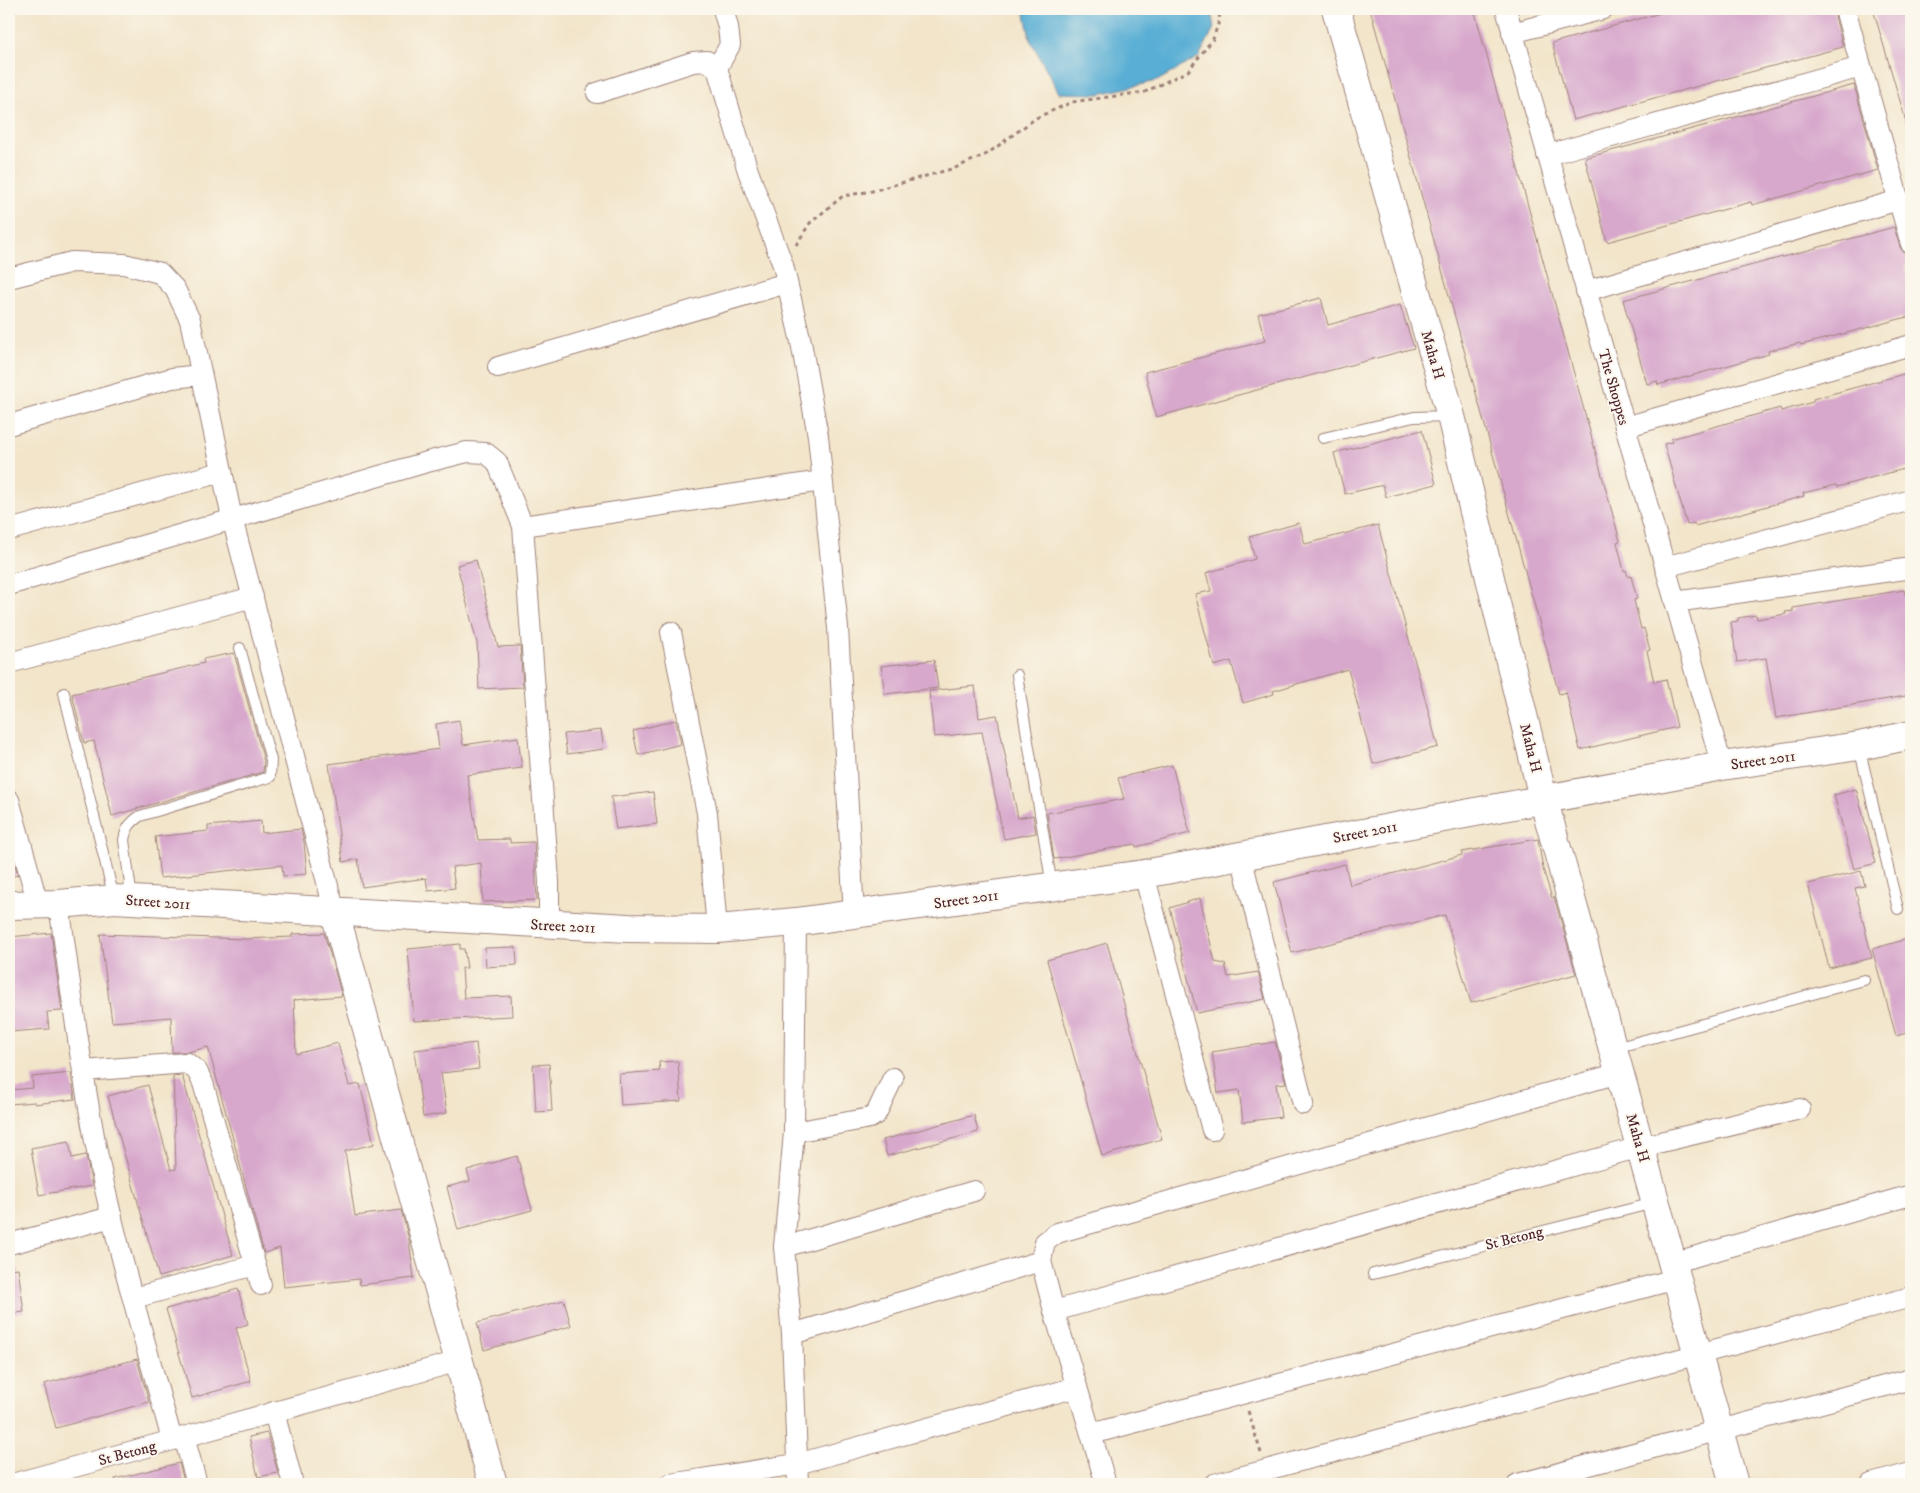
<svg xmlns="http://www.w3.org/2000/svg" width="1920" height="1493" font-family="'IM FELL DW Pica',serif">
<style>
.water{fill:#58aed4;stroke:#516680}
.building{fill:#d7a7cc}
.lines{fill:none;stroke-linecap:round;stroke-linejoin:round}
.lane-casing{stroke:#9e827a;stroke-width:12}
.street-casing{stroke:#9e827a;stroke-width:22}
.secondary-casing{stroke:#9e827a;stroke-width:30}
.path{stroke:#9e827a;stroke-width:3;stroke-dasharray:4 4;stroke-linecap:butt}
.lane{stroke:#fff;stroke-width:10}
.street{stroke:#fff;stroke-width:20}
.secondary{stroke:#fff;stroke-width:28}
.labels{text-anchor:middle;stroke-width:4;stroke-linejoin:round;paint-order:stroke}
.street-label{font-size:15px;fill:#4a1f2b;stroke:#fbf7ec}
</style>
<rect width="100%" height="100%" fill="#fbf7ec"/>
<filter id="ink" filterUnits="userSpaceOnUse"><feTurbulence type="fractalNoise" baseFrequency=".02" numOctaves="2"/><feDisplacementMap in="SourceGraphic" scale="10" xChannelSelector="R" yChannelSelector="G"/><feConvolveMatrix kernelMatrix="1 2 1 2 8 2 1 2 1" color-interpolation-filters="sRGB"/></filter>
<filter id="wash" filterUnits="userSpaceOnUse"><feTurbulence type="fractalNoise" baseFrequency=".0096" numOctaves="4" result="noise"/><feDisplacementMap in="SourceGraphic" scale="20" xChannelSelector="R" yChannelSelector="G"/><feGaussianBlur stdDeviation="1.12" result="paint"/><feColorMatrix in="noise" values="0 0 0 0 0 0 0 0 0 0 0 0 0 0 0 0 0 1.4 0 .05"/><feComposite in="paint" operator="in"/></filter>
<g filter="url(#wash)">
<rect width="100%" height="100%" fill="#f2e5ca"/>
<!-- water -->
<path class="water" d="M 1024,9 L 1211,9 L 1214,28 L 1199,57 L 1157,81 L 1099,94 L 1059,93 L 1030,39 Z"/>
<g id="blocks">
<!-- building -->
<g class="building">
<path d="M 1370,9 L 1474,9 L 1620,541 L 1617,542 L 1624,571 L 1626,570 L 1628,577 L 1631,576 L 1637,599 L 1634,600 L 1641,629 L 1644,628 L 1650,650 L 1647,651 L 1654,682 L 1666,679 L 1677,727 L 1580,750 L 1566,692 L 1559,694 Z"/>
<path d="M 1675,9 L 1833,9 L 1843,47 L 1573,120 L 1552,43 Z"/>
<path d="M 1873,9 L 1911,9 L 1911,125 L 1907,125 Z"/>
<path d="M 1854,85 L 1878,170 L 1752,205 L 1751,202 L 1607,242 L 1585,158 Z"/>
<path d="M 1894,227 L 1900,247 L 1905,254 L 1908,264 L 1905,265 L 1911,287 L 1911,316 L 1801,345 L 1800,343 L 1768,351 L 1769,354 L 1658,385 L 1657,381 L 1647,384 L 1623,300 Z"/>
<path d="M 1321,298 L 1328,325 L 1400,305 L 1414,348 L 1156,417 L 1145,372 L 1265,341 L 1258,314 Z"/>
<path d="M 1911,372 L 1911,467 L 1837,487 L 1836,485 L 1803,493 L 1804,496 L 1695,526 L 1694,523 L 1687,525 L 1664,444 L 1672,442 L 1671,439 L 1780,408 L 1781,411 L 1813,402 L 1813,399 Z"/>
<path d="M 1422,430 L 1436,484 L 1386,497 L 1383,485 L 1345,494 L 1334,453 Z"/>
<path d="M 1299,523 L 1305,544 L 1378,525 L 1438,747 L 1373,764 L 1348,669 L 1273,691 L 1274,694 L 1243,703 L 1231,661 L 1214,666 L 1195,594 L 1211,591 L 1206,573 L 1255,559 L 1249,537 Z"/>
<path d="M 476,560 L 498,647 L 520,646 L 523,687 L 479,689 L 477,643 L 457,565 Z"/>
<path d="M 1904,590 L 1905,594 L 1911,593 L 1911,695 L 1776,718 L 1766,658 L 1737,662 L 1731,622 L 1738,621 L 1738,618 L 1756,615 L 1757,619 L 1786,614 L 1785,612 L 1793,611 L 1793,608 Z"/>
<path d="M 234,653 L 264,761 L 263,772 L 112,816 L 94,741 L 84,743 L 72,694 L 204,663 L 203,659 Z"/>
<path d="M 934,660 L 938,688 L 885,694 L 881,666 Z"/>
<path d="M 975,686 L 979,718 L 997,715 L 1018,818 L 1033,815 L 1036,833 L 1004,839 L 982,732 L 934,737 L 929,691 Z"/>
<path d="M 459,720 L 463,745 L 518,737 L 522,768 L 467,775 L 478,840 L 510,839 L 510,843 L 534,842 L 537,900 L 483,902 L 481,863 L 452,867 L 455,888 L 428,891 L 426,878 L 362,887 L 358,859 L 343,862 L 329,764 L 439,749 L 436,724 Z"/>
<path d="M 676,720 L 681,744 L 638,755 L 633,731 Z"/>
<path d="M 601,730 L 604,749 L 567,754 L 564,734 Z"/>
<path d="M 1172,765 L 1190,833 L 1136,847 L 1135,844 L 1054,859 L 1047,813 L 1124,799 L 1118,778 Z"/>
<path d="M 1856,789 L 1876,863 L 1854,869 L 1834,795 Z"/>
<path d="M 653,792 L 657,824 L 616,829 L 611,797 Z"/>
<path d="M 261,821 L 262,833 L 301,829 L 304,842 L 307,874 L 283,876 L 282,865 L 160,878 L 155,837 L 208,831 L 208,826 Z"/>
<path d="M 1538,839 L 1543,869 L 1552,898 L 1554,897 L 1576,974 L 1471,1003 L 1445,915 L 1292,953 L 1274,882 L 1345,864 L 1350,885 L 1462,855 L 1462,852 Z"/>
<path d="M 9,843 L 18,875 L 9,877 Z"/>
<path d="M 1861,871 L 1865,886 L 1855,888 L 1872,958 L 1829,968 L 1808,884 Z"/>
<path d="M 1200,898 L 1215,962 L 1225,964 L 1228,977 L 1258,972 L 1265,999 L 1197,1013 L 1170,908 Z"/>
<path d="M 51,933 L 62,1011 L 47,1012 L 49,1029 L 9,1032 L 9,937 Z"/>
<path d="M 324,933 L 342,996 L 294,1000 L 296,1054 L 338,1043 L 349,1086 L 360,1084 L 374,1144 L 345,1151 L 355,1216 L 401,1210 L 409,1240 L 414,1278 L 360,1285 L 359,1279 L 284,1287 L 280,1248 L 264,1253 L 208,1047 L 188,1052 L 172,1052 L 171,1017 L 112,1022 L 100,934 L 245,939 L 292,937 L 292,934 Z"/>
<path d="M 1911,938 L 1911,1032 L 1896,1036 L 1872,949 Z"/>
<path d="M 1107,943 L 1162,1139 L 1102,1156 L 1047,960 Z"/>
<path d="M 460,944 L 460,949 L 464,949 L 467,968 L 462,968 L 464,998 L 511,996 L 512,1016 L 414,1021 L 408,949 Z"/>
<path d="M 516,947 L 517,965 L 486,967 L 485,948 Z"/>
<path d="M 1275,1042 L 1286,1083 L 1276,1084 L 1281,1117 L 1243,1122 L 1239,1090 L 1218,1093 L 1212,1052 Z"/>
<path d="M 476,1043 L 479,1069 L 441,1073 L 447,1113 L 423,1117 L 414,1050 Z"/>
<path d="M 678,1061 L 681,1101 L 621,1105 L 619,1074 L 660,1071 L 659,1062 Z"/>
<path d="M 549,1064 L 552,1111 L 536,1112 L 533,1065 Z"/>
<path d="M 71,1073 L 75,1099 L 35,1104 L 35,1102 L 9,1104 L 9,1090 L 33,1088 L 32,1077 Z"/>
<path d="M 182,1075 L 233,1255 L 159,1277 L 108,1096 L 148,1085 L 171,1170 L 176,1169 L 173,1076 Z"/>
<path d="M 974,1115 L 978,1132 L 887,1156 L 883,1140 Z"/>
<path d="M 69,1141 L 72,1158 L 86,1155 L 92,1186 L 39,1195 L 31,1148 Z"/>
<path d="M 517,1156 L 532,1210 L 458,1230 L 447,1187 L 470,1181 L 467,1170 Z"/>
<path d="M 18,1268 L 24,1312 L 9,1314 L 9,1269 Z"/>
<path d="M 238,1289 L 248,1324 L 236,1328 L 251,1381 L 192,1398 L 166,1309 Z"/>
<path d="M 564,1300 L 571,1326 L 484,1350 L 477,1323 Z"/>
<path d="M 137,1359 L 149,1402 L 56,1428 L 44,1384 Z"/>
<path d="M 267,1433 L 278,1473 L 258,1477 L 249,1437 Z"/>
<path d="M 179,1463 L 185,1484 L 116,1484 L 115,1479 Z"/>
</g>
</g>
</g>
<g filter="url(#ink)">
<use href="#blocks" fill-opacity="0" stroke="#9e827a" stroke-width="1"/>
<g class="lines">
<!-- lane casing -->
<g class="lane-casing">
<g id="lane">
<path d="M 9,9 L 11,9"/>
<path d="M 1323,438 L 1414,417 L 1450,416"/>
<path d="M 1017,675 L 1052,886"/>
<path d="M 64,693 L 114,898"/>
<path d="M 1859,747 L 1898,909"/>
<path d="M 132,899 L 124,840 C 126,828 130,823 140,816 L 270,777 L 271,760 L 240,648"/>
<path d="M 1615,1048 L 1864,980"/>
<path d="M 1373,1274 L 1654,1203"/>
</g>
</g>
<!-- street casing -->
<g class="street-casing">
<g id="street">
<path d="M 1506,9 L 1722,766"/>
<path d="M 1845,9 L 1911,244"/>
<path d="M 1512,33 L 1603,9"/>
<path d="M 717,68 L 730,45 L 728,27 L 723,9"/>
<path d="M 597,93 L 693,62 L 707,61 L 717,68 L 748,171 L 783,265 L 801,342 L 818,436 L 838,628 L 854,915"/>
<path d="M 1547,155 L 1861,67"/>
<path d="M 9,278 L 72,262 L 124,264 L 160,273 L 175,289 L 190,320 L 232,518 L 335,913"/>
<path d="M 1586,291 L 1899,200"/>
<path d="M 498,367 L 787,283"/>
<path d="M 9,425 L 172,378 L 201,375"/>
<path d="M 1625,427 L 1911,345"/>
<path d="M 523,526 L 822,481"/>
<path d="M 9,530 L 222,472"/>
<path d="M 1665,567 L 1911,500"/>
<path d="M 9,585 L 427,462 L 467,452 L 486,453 L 497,462 L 523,526 L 549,881 L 549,925"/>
<path d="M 1675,602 L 1911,568"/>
<path d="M 671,632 L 707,813 L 717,929"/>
<path d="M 9,663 L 253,597"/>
<path d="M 9,800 L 38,904"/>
<path d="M 1241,856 L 1303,1104"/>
<path d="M 1144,874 L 1212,1130"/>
<path d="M 59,904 C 71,990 82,1077 99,1162 C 119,1256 147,1348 172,1440"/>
<path d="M 796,922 L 794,1132 L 784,1247 L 792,1334 L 798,1484"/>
<path d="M 83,1071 L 187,1063 L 197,1071 L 203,1083 L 261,1285"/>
<path d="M 794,1132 L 870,1118 L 876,1114 L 893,1078"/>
<path d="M 9,1244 L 112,1217"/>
<path d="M 784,1247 L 974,1191"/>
<path d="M 1672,1263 L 1911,1195"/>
<path d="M 134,1298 L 255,1265"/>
<path d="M 1054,1311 L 1640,1147 L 1800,1109"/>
<path d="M 792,1334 L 1041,1261"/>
<path d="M 274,1412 L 293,1484"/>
<path d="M 1091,1434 L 1676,1279"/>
<path d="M 12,1484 L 184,1437"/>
<path d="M 197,1484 L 184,1437 L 459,1361"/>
<path d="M 670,1484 L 797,1464 L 1077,1387"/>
<path d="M 1106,1484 L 1054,1311 L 1041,1261 L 1045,1242 L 1057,1233 L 1619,1073"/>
<path d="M 1214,1484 L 1911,1297"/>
<path d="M 1518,1484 L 1911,1379"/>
<path d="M 1871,1484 L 1911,1473"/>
</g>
</g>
<!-- secondary casing -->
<g class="secondary-casing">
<g id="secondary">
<path d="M 1336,9 L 1451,416 L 1543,798 L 1734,1484"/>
<path d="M 9,905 L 59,904 L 114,899 L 628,928 L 717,929 L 796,922 L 1144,874 L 1722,766 L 1859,746 L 1911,735"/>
<path d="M 335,913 L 493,1484"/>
</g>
</g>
<!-- path -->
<g class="path">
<path d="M 796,245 L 810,223 L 843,196 L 872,191 L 955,168 L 987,154 L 1036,118 L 1072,102 L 1145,92 L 1188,71 L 1213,39 L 1220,18 L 1217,9"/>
<path d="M 1248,1411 L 1261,1453"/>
</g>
<!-- lane -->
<use href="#lane" class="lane"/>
<!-- street -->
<use href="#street" class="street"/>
<!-- secondary -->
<use href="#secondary" class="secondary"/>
</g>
</g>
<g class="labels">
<!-- street labels -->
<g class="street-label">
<text transform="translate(1433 355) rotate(74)" y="5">Maha H</text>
<text transform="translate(1614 387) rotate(74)" y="5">The Shoppes</text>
<text transform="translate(1531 748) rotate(76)" y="5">Maha H</text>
<text transform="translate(1763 760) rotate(-8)" y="5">Street 2011</text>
<text transform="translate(1365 832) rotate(-11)" y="5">Street 2011</text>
<text transform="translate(966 899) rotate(-8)" y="5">Street 2011</text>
<text transform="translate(158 902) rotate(4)" y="5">Street 2011</text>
<text transform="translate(563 926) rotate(3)" y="5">Street 2011</text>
<text transform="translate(1638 1138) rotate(74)" y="5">Maha H</text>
<text transform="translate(1514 1238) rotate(-14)" y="5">St Betong</text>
<text transform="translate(127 1453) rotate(-15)" y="5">St Betong</text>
</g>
</g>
<!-- margin -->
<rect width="1920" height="1493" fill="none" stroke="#fbf7ec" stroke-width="30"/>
</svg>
